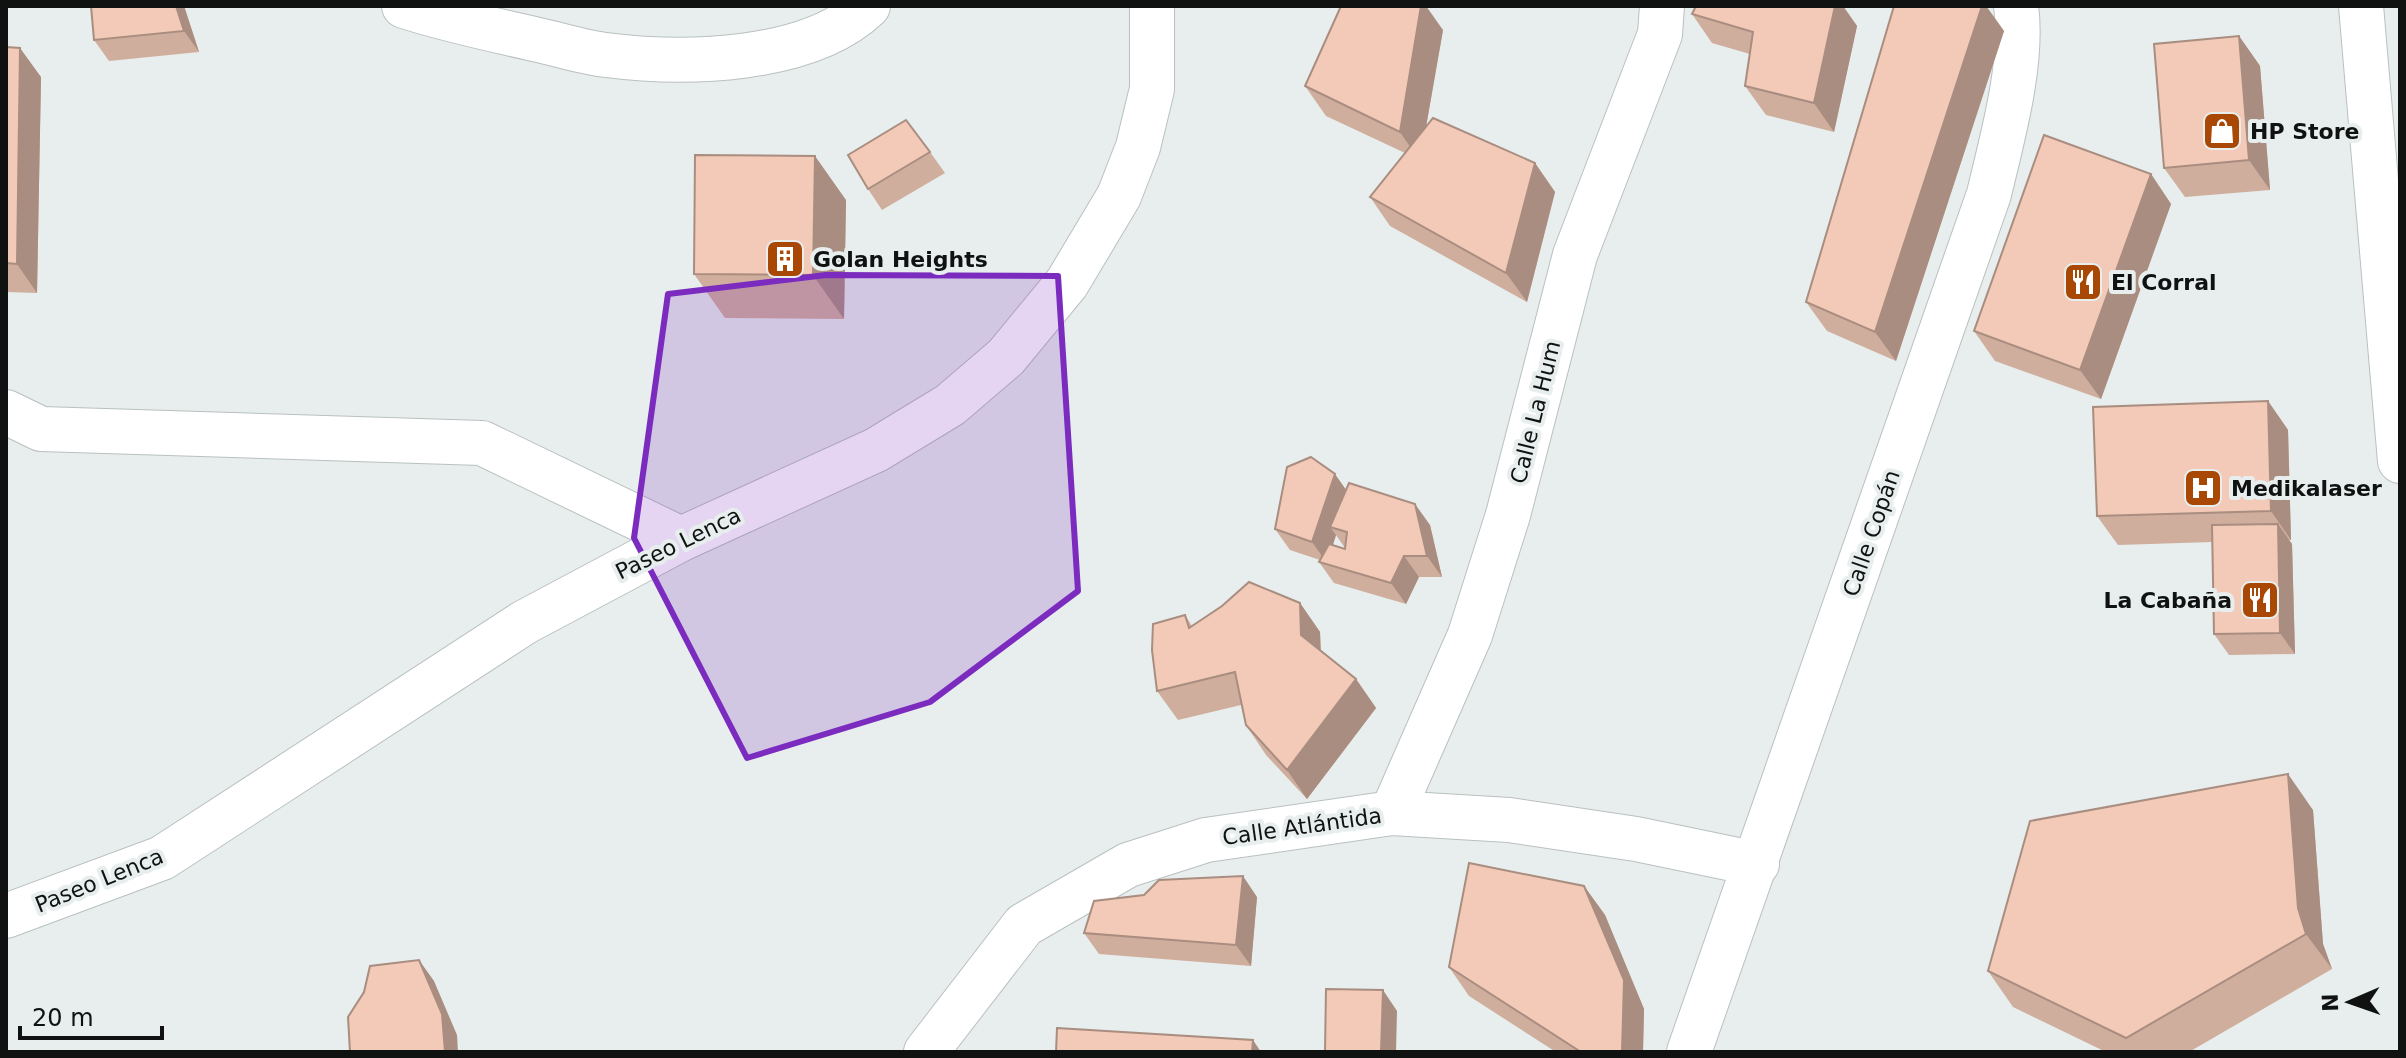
<svg xmlns="http://www.w3.org/2000/svg" width="2406" height="1058" font-family="'DejaVu Sans',sans-serif">
<style>
.lines{fill:none;stroke-linecap:round;stroke-linejoin:round}
.minor-casing{stroke:#b9c1c0;stroke-width:46}
.major-casing{stroke:#b9c1c0;stroke-width:46}
.minor{stroke:#fff;stroke-width:44}
.major{stroke:#fff;stroke-width:44}
.wall{fill:#d0ae9d;fill-rule:evenodd}
.shaded-wall{fill:#a98d80}
.building{fill:#f2cab7;stroke:#a98d80;stroke-width:2}
.marked{fill:#7b2cbf;fill-opacity:0.2;stroke:#7b2cbf;stroke-width:6;stroke-linejoin:round}
.labels{text-anchor:middle;stroke-width:8;stroke-linejoin:round;paint-order:stroke}
.poi-label{font-size:22px;font-weight:bold;fill:#0f1211;stroke:#e7eeed;text-anchor:start}
.street-label{font-size:22px;fill:#0f1211;stroke:#e7eeed}
</style>
<rect width="100%" height="100%" fill="#e7eeed"/>
<g class="lines">
<!-- minor casing -->
<g class="minor-casing">
<g id="minor">
<path d="M 404,6 C 447,20 491,29 534,39 C 558,44 582,52 606,55 C 684,65 809,63 868,6"/>
<path d="M 6,412 L 41,429 L 482,443 L 681,539"/>
<path d="M 1392,813 L 1470,635 L 1508,515 L 1575,255 L 1660,34 L 1662,6"/>
<path d="M 6,916 L 162,858 L 525,622 L 681,539 L 876,450 L 950,405 L 1006,357 L 1067,283 L 1119,196 L 1138,147 L 1152,89 L 1152,6"/>
<path d="M 926,1052 L 1024,925 L 1128,865 L 1206,840 L 1392,813 L 1509,820 L 1636,839 L 1757,864"/>
<path d="M 1689,1052 L 1989,194 C 2002,139 2024,62 2016,6"/>
</g>
</g>
<!-- major casing -->
<g class="major-casing">
<path id="major" d="M 2361,6 L 2400,461"/>
</g>
<!-- minor -->
<use href="#minor" class="minor"/>
<!-- major -->
<use href="#major" class="major"/>
</g>
<!-- wall -->
<g class="wall">
<path d="M 91,6 L 184,6 L 199,52 L 109,61 L 94,40 Z"/>
<path d="M 1696,6 L 1843,6 L 1857,26 L 1834,132 L 1766,115 L 1745,86 L 1750,54 L 1712,43 L 1692,14 Z"/>
<path d="M 1894,6 L 1986,6 L 2004,31 L 1896,361 L 1827,331 L 1806,302 Z"/>
<path d="M 1443,30 L 1426,127 L 1535,163 L 1555,192 L 1527,302 L 1390,226 L 1370,197 L 1405,153 L 1326,116 L 1305,86 Z"/>
<path d="M 2239,36 L 2260,66 L 2270,190 L 2185,197 L 2164,168 Z"/>
<path d="M 6,47 L 41,77 L 37,293 L 6,292 Z"/>
<path d="M 930,152 L 945,173 L 882,210 L 868,189 Z"/>
<path d="M 2151,174 L 2171,204 L 2101,399 L 1995,361 L 1974,331 Z"/>
<path d="M 846,200 L 844,319 L 725,318 L 694,274 Z"/>
<path d="M 2268,401 L 2288,430 L 2291,540 L 2289,540 L 2292,544 L 2295,654 L 2229,655 L 2214,634 L 2212,542 L 2118,545 L 2097,516 Z"/>
<path d="M 1346,490 L 1430,525 L 1442,577 L 1419,577 L 1406,604 L 1334,583 L 1319,562 L 1320,560 L 1290,550 L 1275,529 ZM 1336,535 L 1345,548 L 1345,549 L 1333,545 Z"/>
<path d="M 1300,603 L 1320,632 L 1321,651 L 1356,679 L 1376,708 L 1307,799 L 1266,755 L 1246,725 L 1241,705 L 1178,720 L 1157,691 L 1185,615 L 1192,626 Z"/>
<path d="M 2313,810 L 2323,944 L 2332,969 L 2189,1052 L 2106,1052 L 2013,1007 L 1988,971 Z"/>
<path d="M 1584,886 L 1605,915 L 1644,1009 L 1643,1052 L 1556,1052 L 1469,996 L 1449,967 Z"/>
<path d="M 1144,895 L 1257,897 L 1251,966 L 1099,954 L 1084,933 Z"/>
</g>
<!-- shaded-wall -->
<g class="shaded-wall">
<path d="M 176,6 L 184,6 L 199,52 L 184,31 Z"/>
<path d="M 1421,6 L 1426,6 L 1443,30 L 1420,161 L 1400,132 Z"/>
<path d="M 1835,6 L 1843,6 L 1857,26 L 1834,132 L 1814,103 Z"/>
<path d="M 1982,6 L 1986,6 L 2004,31 L 1896,361 L 1875,332 Z"/>
<path d="M 2239,36 L 2260,66 L 2270,190 L 2249,160 Z"/>
<path d="M 20,48 L 41,77 L 37,293 L 17,264 Z"/>
<path d="M 815,156 L 846,200 L 844,319 L 813,275 Z"/>
<path d="M 1535,163 L 1555,192 L 1527,302 L 1506,273 Z"/>
<path d="M 2151,174 L 2171,204 L 2101,399 L 2080,370 Z"/>
<path d="M 2268,401 L 2288,430 L 2291,540 L 2271,511 Z"/>
<path d="M 1335,474 L 1349,494 L 1330,527 L 1336,535 L 1327,563 L 1312,542 Z"/>
<path d="M 1415,504 L 1430,525 L 1442,577 L 1427,556 Z"/>
<path d="M 2278,524 L 2292,544 L 2295,654 L 2280,633 Z"/>
<path d="M 1404,556 L 1419,577 L 1406,604 L 1391,583 Z"/>
<path d="M 1300,603 L 1320,632 L 1321,664 L 1301,635 Z"/>
<path d="M 1356,679 L 1376,708 L 1307,799 L 1287,770 Z"/>
<path d="M 2288,774 L 2313,810 L 2323,944 L 2332,969 L 2306,934 L 2298,908 Z"/>
<path d="M 1243,876 L 1257,897 L 1251,966 L 1236,945 Z"/>
<path d="M 1584,886 L 1605,915 L 1644,1009 L 1643,1052 L 1622,1052 Z"/>
<path d="M 419,960 L 434,981 L 457,1035 L 458,1052 L 445,1052 Z"/>
<path d="M 1383,990 L 1397,1011 L 1396,1052 L 1381,1052 Z"/>
<path d="M 1253,1040 L 1261,1052 L 1252,1052 Z"/>
</g>
<!-- building -->
<g class="building">
<path d="M 91,6 L 176,6 L 184,31 L 94,40 Z"/>
<path d="M 1341,6 L 1421,6 L 1400,132 L 1305,86 Z"/>
<path d="M 1696,6 L 1835,6 L 1814,103 L 1745,86 L 1753,32 L 1692,14 Z"/>
<path d="M 1894,6 L 1982,6 L 1875,332 L 1806,302 Z"/>
<path d="M 2239,36 L 2249,160 L 2164,168 L 2154,44 Z"/>
<path d="M 6,47 L 20,48 L 17,264 L 6,263 Z"/>
<path d="M 1433,118 L 1535,163 L 1506,273 L 1370,197 Z"/>
<path d="M 906,120 L 930,152 L 868,189 L 848,155 Z"/>
<path d="M 2044,135 L 2151,174 L 2080,370 L 1974,331 Z"/>
<path d="M 695,155 L 815,156 L 813,275 L 694,274 Z"/>
<path d="M 2268,401 L 2271,511 L 2097,516 L 2093,407 Z"/>
<path d="M 1311,457 L 1335,474 L 1312,542 L 1275,529 L 1287,467 Z"/>
<path d="M 1349,483 L 1415,504 L 1427,556 L 1404,556 L 1391,583 L 1319,562 L 1329,544 L 1345,549 L 1347,532 L 1330,527 Z"/>
<path d="M 2278,524 L 2280,633 L 2214,634 L 2212,525 Z"/>
<path d="M 1249,582 L 1300,603 L 1301,635 L 1356,679 L 1287,770 L 1246,725 L 1235,672 L 1157,691 L 1152,650 L 1153,624 L 1185,615 L 1189,628 L 1222,606 Z"/>
<path d="M 2288,774 L 2298,908 L 2306,934 L 2126,1038 L 1988,971 L 2030,821 Z"/>
<path d="M 1469,863 L 1584,886 L 1624,980 L 1622,1052 L 1581,1052 L 1449,967 Z"/>
<path d="M 1243,876 L 1236,945 L 1084,933 L 1094,901 L 1144,895 L 1159,880 Z"/>
<path d="M 419,960 L 442,1014 L 445,1052 L 350,1052 L 348,1017 L 364,992 L 370,966 Z"/>
<path d="M 1326,989 L 1383,990 L 1381,1052 L 1325,1052 Z"/>
<path d="M 1057,1028 L 1253,1040 L 1252,1052 L 1056,1052 Z"/>
</g>
<!-- marked area -->
<path class="marked" d="M 826,275 L 1058,276 L 1078,591 L 930,702 L 747,758 L 634,538 L 668,294 Z"/>
<!-- icons -->
<defs>
<g id="shop-square" transform="scale(2)"><rect x="-9" y="-9" width="18" height="18" rx="4" fill="#a94805" stroke="#e7eeed"/><path d="M-5-2.5h2.3a2.7 3.5 0 0 1 5.4 0H5L5.5 6h-11ZM-1.5-2.5h3a1.5 2.3 0 0 0-3 0Z" fill="#fff"/></g>
<g id="building-square" transform="scale(2)"><rect x="-9" y="-9" width="18" height="18" rx="4" fill="#a94805" stroke="#e7eeed"/><path d="M-4-6H4V6H1V3H-1V6H-4ZM-2.5-4.3h1.7v1.8h-1.7ZM.8-4.3h1.7v1.8H.8ZM-2.5-1h1.7V.8h-1.7ZM.8-1h1.7V.8H.8Z" fill="#fff"/></g>
<g id="restaurant-square" transform="scale(2)"><rect x="-9" y="-9" width="18" height="18" rx="4" fill="#a94805" stroke="#e7eeed"/><path d="M-5-6h1v4h1v-4h1v4h1v-4h1v5L-1.5 .5V6h-2V.5L-5-1ZM5-6V6H3V1.5H1.5Q1.5-4 5-6Z" fill="#fff"/></g>
<g id="hospital-square" transform="scale(2)"><rect x="-9" y="-9" width="18" height="18" rx="4" fill="#a94805" stroke="#e7eeed"/><path d="M-5-5h3v3.5h4V-5h3V5h-3V1.5h-4V5h-3Z" fill="#fff"/></g>
</defs>
<g fill-rule="evenodd">
<use href="#shop-square" x="2222" y="131"/>
<use href="#building-square" x="785" y="259"/>
<use href="#restaurant-square" x="2083" y="282"/>
<use href="#hospital-square" x="2203" y="488"/>
<use href="#restaurant-square" x="2260" y="600"/>
</g>
<g class="labels">
<!-- poi labels -->
<g class="poi-label">
<text x="2250" y="139">HP Store</text>
<text x="813" y="267">Golan Heights</text>
<text x="2111" y="290">El Corral</text>
<text x="2231" y="496">Medikalaser</text>
<text x="2232" y="608" text-anchor="end">La Cabaña</text>
</g>
<!-- street labels -->
<g class="street-label">
<text transform="translate(1535 412) rotate(-76)" y="8">Calle La Hum</text>
<text transform="translate(1871 533) rotate(-71)" y="8">Calle Copán</text>
<text transform="translate(678 543) rotate(-26)" y="8">Paseo Lenca</text>
<text transform="translate(1302 826) rotate(-8)" y="8">Calle Atlántida</text>
<text transform="translate(99 880) rotate(-22)" y="8">Paseo Lenca</text>
</g>
</g>
<!-- border -->
<rect width="2406" height="1058" fill="none" stroke="#0f1211" stroke-width="16"/>
<!-- north arrow -->
<g transform="translate(2350 1002) rotate(268)" stroke="#e7eeed" stroke-width="6" paint-order="stroke">
<path d="M0-6L14 30L0 20L-14 30Z" fill="#0f1211"/>
<text y="-12" font-size="22" font-weight="bold" text-anchor="middle" fill="#0f1211">N</text>
</g>
<!-- scale -->
<path d="M20 1026v12h142v-12" fill="none" stroke="#0f1211" stroke-width="4"/>
<text x="32" y="1026" font-size="24" fill="#0f1211" stroke="#e7eeed" stroke-width="6" paint-order="stroke">20 m</text>
</svg>
